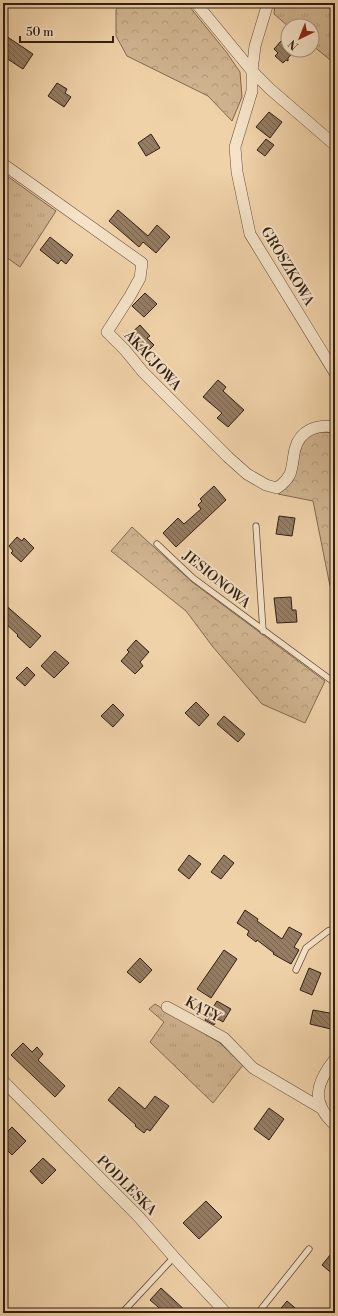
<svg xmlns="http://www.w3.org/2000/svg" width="338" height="1316" font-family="'Libre Bodoni',serif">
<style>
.grass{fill:url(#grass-tufts);stroke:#816a52}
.forest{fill:url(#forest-crowns);stroke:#816a52}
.building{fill:url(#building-back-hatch);stroke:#321f15}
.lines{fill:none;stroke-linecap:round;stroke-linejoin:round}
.lane-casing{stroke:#624c3a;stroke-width:7}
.street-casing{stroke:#624c3a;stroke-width:12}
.lane{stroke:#f5e2c7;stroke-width:5.5}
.street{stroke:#f5e2c7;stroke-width:11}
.labels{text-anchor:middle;stroke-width:4;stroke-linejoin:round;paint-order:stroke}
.street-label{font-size:14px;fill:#321f15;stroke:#f5e2c7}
</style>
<defs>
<pattern id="grass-tufts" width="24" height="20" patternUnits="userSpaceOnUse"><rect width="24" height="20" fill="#d0b490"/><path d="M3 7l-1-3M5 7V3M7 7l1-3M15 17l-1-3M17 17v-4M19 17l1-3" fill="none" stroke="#b39a7b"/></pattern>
<pattern id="forest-crowns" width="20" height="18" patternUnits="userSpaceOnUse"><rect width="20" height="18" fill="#d0b490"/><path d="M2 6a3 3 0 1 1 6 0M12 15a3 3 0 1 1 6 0" fill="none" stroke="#b39a7b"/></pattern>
<pattern id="building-back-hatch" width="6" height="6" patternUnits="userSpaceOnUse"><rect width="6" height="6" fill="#957c62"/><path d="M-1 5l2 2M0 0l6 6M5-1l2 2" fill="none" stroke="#7a6550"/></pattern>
</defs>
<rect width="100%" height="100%" fill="#f0d2a9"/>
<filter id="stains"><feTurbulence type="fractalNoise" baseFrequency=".005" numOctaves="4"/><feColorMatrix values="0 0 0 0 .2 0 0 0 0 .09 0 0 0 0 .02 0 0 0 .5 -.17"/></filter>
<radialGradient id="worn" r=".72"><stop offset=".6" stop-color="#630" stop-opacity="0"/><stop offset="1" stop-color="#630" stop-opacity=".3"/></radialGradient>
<!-- grass -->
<g class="grass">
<path d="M 275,3 L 335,3 L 335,64 L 312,45 L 312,26 L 288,26 L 274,14 Z"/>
<path d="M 3,173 L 56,211 L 20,267 L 3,255 Z"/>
<path d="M 155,1004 L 220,1043 L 243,1065 L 213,1103 L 150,1042 L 164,1022 L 149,1009 Z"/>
</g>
<!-- forest -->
<g class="forest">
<path d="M 120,3 L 185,3 L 189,6 L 227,53 L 240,72 L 242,97 L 232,121 L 208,96 L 127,56 L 116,36 L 116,10 Z"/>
<path d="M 322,432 L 335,433 L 335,585 L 330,586 L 313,501 L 278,494 L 291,482 L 302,445 L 307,435 Z"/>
<path d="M 132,527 L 192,582 L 325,681 L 305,723 L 262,704 L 213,647 L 186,611 L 111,551 Z"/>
</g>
<!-- building -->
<g class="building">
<path d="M 3,34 L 33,54 L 23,69 L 3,56 Z"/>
<path d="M 281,41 L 285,45 L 288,42 L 288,50 L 295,50 L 288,58 L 288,61 L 286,60 L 283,63 L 275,56 L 278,53 L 274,49 Z"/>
<path d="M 57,83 L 67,89 L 65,93 L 71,97 L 64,107 L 48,96 Z"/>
<path d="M 269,112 L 282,122 L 270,138 L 256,127 Z"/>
<path d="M 151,134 L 160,148 L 146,156 L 138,143 Z"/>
<path d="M 266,139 L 274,145 L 265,156 L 257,150 Z"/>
<path d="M 118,210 L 148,236 L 157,225 L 170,237 L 156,253 L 143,242 L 139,247 L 109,221 Z"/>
<path d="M 50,237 L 73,255 L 66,264 L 61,260 L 58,264 L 40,250 Z"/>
<path d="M 145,293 L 157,304 L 144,317 L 132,306 Z"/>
<path d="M 140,325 L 150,336 L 147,338 L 154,345 L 146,353 L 129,335 Z"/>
<path d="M 218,380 L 226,387 L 223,391 L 244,410 L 228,427 L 217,418 L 222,413 L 203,397 Z"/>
<path d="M 214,486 L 226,500 L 176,547 L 163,533 L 178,518 L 184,524 L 201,509 L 198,505 L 202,501 L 200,499 Z"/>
<path d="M 279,516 L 295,518 L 292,536 L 276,534 Z"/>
<path d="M 17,537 L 22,541 L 24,538 L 34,548 L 21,562 L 11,553 L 13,551 L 9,546 Z"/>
<path d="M 291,597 L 292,610 L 296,610 L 297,622 L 277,623 L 274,598 Z"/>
<path d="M 3,603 L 41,636 L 30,648 L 17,636 L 18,635 L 3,621 Z"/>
<path d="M 136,640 L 149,652 L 140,662 L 143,666 L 135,674 L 121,661 L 129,652 L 127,650 Z"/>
<path d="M 55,651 L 69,663 L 54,678 L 41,666 Z"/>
<path d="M 27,667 L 35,675 L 25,686 L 16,678 Z"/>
<path d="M 196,702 L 209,715 L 199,726 L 185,713 Z"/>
<path d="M 113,704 L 124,715 L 113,727 L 101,716 Z"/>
<path d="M 224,716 L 245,734 L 238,742 L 217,724 Z"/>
<path d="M 189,855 L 201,864 L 189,879 L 178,870 Z"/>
<path d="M 224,855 L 234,863 L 221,879 L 211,872 Z"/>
<path d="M 245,910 L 258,919 L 257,921 L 282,939 L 289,927 L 302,934 L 294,947 L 299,950 L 291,964 L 273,954 L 274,953 L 257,940 L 256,942 L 247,935 L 249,931 L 237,923 Z"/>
<path d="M 224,950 L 237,959 L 211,998 L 197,989 Z"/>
<path d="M 140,958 L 152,970 L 140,983 L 127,972 Z"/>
<path d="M 309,968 L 321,973 L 312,995 L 300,990 Z"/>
<path d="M 217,1001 L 231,1009 L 223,1022 L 218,1019 L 214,1025 L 205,1020 Z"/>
<path d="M 313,1010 L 335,1014 L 335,1030 L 310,1024 Z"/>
<path d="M 23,1043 L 32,1052 L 37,1047 L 43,1054 L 38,1060 L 65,1086 L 55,1097 L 11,1055 Z"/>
<path d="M 119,1087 L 145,1109 L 155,1096 L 169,1106 L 150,1131 L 147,1129 L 144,1133 L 135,1126 L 136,1125 L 108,1100 Z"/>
<path d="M 269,1108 L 284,1119 L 269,1140 L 254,1129 Z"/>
<path d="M 12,1127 L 26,1141 L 12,1155 L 3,1146 L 3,1136 Z"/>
<path d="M 43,1158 L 56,1170 L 42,1184 L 30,1171 Z"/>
<path d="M 206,1201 L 222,1217 L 199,1239 L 183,1223 Z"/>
<path d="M 335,1249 L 335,1276 L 322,1265 Z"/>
<path d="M 161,1288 L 188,1313 L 165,1313 L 150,1300 Z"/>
<path d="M 287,1301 L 301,1313 L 277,1313 Z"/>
</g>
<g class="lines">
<!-- lane casing -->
<g class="lane-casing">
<g id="lane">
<path d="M 256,526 L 263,631"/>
<path d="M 157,544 L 193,578 L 335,683"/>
<path d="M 296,970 L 306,948 L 328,931 L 335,928"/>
<path d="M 122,1313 L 174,1257"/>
<path d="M 258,1313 L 309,1249"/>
</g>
</g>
<!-- street casing -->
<g class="street-casing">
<g id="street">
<path d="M 196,3 L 252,71 L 270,89 L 335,145"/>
<path d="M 268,3 L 255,46 L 252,71 L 252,91 L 235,147 L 237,172 L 250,234 L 335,373"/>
<path d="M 3,164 L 142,263 L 140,278 L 130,296 L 107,332 L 125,350 L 143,372 L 228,457 L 247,474 L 266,485 L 277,488 C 283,484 287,480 290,474 C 293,466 293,457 295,449 C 300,430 317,424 335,427"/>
<path d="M 167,1007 L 224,1038 L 253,1068 L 321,1108"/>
<path d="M 335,1059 C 316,1083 310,1102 335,1125"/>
<path d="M 3,1081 L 138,1216 L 174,1257 L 226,1313"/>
</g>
</g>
<!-- lane -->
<use href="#lane" class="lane"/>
<!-- street -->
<use href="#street" class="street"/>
</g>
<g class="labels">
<!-- street labels -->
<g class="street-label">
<text transform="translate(288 266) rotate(59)" y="5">GROSZKOWA</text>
<text transform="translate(153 360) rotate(47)" y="5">AKACJOWA</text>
<text transform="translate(217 579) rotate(39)" y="5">JESIONOWA</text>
<text transform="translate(203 1009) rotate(28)" y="5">KĄTY</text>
<text transform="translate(127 1185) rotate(45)" y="5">PODLESKA</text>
</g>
</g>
<!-- margin -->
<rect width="338" height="1316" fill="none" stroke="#f0d2a9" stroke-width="16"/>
<rect x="4" y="4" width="330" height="1308" fill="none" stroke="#321f15" stroke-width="2"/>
<rect x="8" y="8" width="322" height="1300" fill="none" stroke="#321f15"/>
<!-- north arrow -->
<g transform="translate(300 38) rotate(223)"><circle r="19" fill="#f5e2c7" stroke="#a79480"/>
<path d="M0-3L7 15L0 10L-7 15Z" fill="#8f2418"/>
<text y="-6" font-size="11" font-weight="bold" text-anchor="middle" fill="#321f15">N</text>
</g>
<!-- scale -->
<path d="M20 36v6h93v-6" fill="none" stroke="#321f15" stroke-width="2"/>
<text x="26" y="36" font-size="12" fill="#321f15" stroke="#f5e2c7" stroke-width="3" paint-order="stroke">50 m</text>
<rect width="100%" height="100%" filter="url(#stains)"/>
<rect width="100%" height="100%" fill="url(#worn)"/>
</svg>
